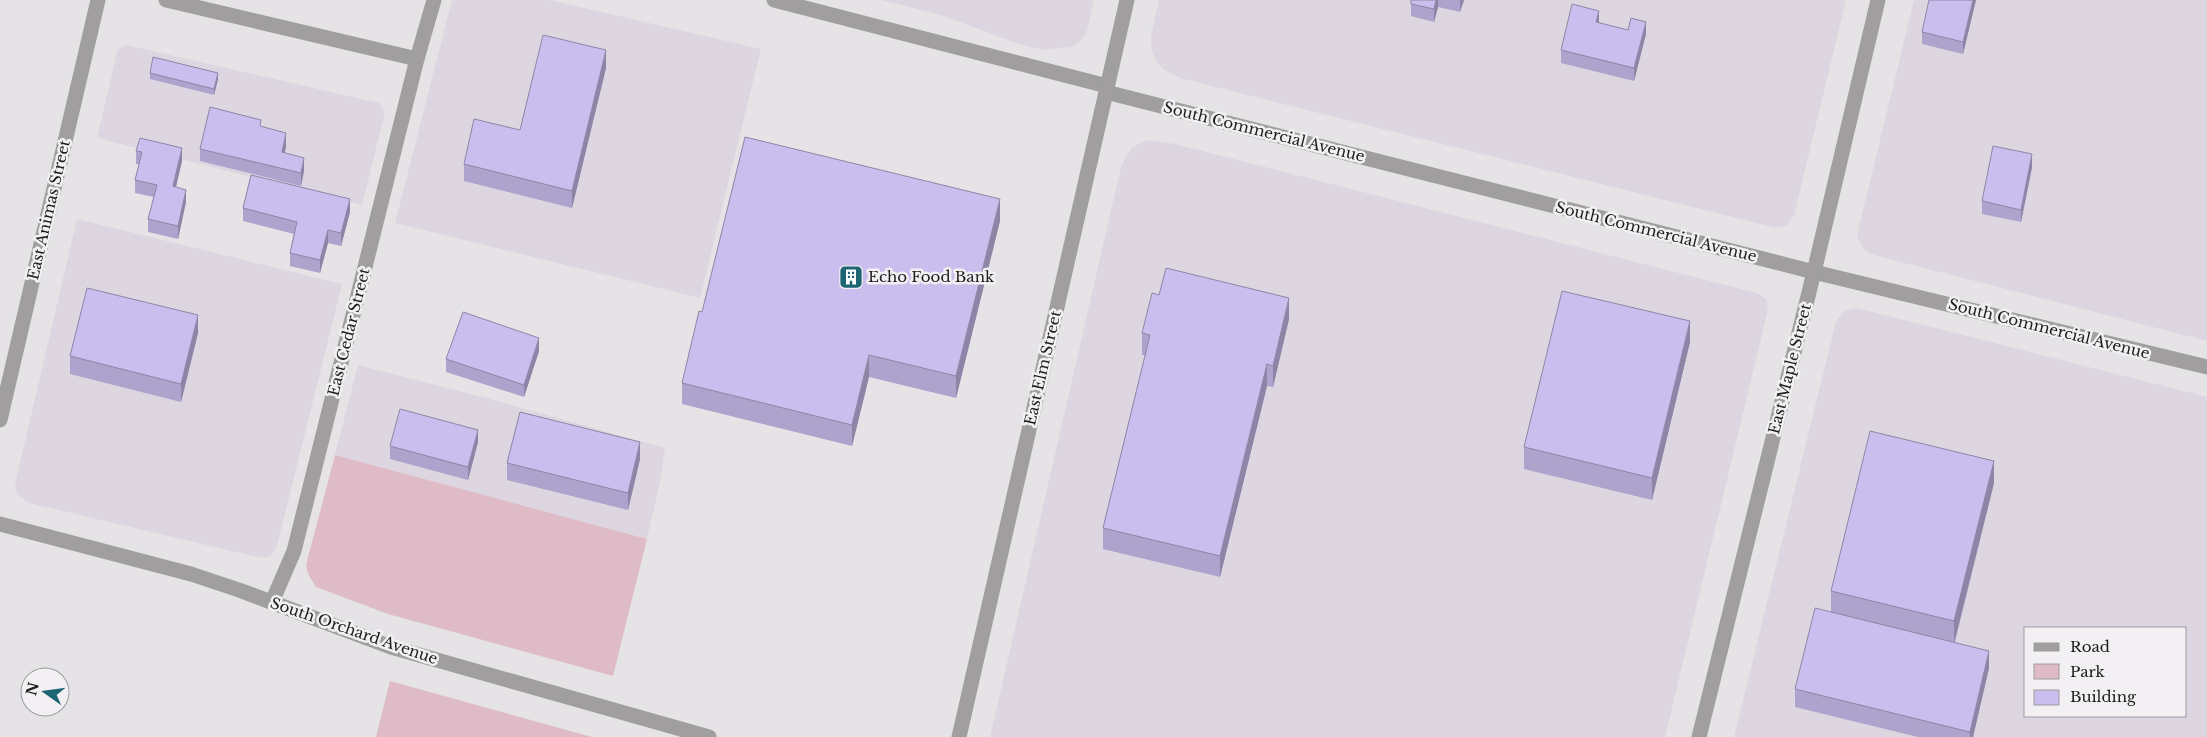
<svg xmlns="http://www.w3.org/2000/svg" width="2207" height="737" font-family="'Libre Baskerville',serif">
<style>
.built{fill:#ddd6e0;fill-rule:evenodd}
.green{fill:#debbc6}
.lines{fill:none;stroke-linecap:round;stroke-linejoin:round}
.minor{stroke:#a09e9f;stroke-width:15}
.wall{fill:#ada3cc}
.shaded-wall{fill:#8d85a6}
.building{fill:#c9beed;stroke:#8d85a6}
.labels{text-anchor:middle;stroke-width:5;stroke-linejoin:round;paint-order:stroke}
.street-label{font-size:15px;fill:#1d1c1d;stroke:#f2f0f3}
.poi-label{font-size:15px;fill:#1d1c1d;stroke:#f2f0f3;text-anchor:start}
</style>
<rect width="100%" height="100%" fill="#e5e3e6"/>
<!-- built -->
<g class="built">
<path d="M 452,0 L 550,0 L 761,49 L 700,298 L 395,223 Z"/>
<path d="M 882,0 L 1094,0 L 1086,35 L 1081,40 L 1074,46 L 1044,50 L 1019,44 L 941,15 Z"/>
<path d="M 1159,0 L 1846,0 L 1794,216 L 1786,226 L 1776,228 L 1180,78 L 1163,69 L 1155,59 L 1151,49 L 1151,36 Z"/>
<path d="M 1914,0 L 2207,0 L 2207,341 L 1870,254 L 1865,250 L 1857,238 L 1858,231 Z"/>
<path d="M 126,45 L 379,103 L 385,111 L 384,116 L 362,205 L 97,138 L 117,52 L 119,48 Z"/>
<path d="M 1147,140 L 1175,144 L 1757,293 L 1766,299 L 1768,310 L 1766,318 L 1665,737 L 990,737 L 1121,167 L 1131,148 Z"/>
<path d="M 77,219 L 342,284 L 277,546 L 271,556 L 265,558 L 253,556 L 29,503 L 17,494 L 15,484 Z"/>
<path d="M 1857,308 L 2207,397 L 2207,737 L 1734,737 L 1836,321 L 1845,311 ZM 2026,628 L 2186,628 L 2186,716 L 2026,716 Z"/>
<path d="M 358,365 L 490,399 L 665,448 L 660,482 L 647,539 L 335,455 Z"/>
</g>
<!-- green -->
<g class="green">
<path d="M 335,455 L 647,539 L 613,676 L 388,614 L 316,587 L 308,574 L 306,565 Z"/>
<path d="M 390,681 L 592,737 L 376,737 Z"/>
</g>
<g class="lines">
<!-- minor -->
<g class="minor">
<path d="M 166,0 L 417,59"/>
<path d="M 774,0 L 1107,86"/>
<path d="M 1106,92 L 1814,272 L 2207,367"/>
<path d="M 0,420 L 98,0"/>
<path d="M 0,524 L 191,574 L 239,590 L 391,647 L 709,737"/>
<path d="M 272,602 L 294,551 L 417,59 L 434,0"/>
<path d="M 959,737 L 1127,0"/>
<path d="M 1699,737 L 1814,272 L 1878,0"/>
</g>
</g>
<!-- wall -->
<g class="wall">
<path d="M 1411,0 L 1464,0 L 1460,12 L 1438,7 L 1434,22 L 1411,16 Z"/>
<path d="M 1976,0 L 1963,54 L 1922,44 L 1922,32 Z"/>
<path d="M 1599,23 L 1646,34 L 1634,81 L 1561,63 L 1561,50 Z"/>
<path d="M 606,68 L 572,208 L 464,181 L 464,164 L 520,130 Z"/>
<path d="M 150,73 L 218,79 L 214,95 L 150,79 Z"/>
<path d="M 286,146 L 285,153 L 304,171 L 301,186 L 200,161 L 200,149 Z"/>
<path d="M 136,151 L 182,161 L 176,187 L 186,202 L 178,239 L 148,232 L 148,219 L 154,197 L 135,193 L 135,180 L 139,164 L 136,164 Z"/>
<path d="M 2032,167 L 2021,222 L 1982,214 L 1982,201 Z"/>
<path d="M 243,208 L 350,212 L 341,246 L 328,243 L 320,273 L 290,266 L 290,253 L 294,234 L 243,221 Z"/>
<path d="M 1000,221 L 956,398 L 869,377 L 852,446 L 682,404 L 682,383 L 702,312 Z"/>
<path d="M 1289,319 L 1273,387 L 1267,386 L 1220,577 L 1103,549 L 1103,528 L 1145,355 L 1142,355 L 1142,333 Z"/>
<path d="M 198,333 L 181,402 L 70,374 L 70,356 Z"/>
<path d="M 1690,342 L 1652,500 L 1524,469 L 1524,447 Z"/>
<path d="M 539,351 L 524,397 L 446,372 L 446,359 Z"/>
<path d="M 478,442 L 468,480 L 390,459 L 390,446 Z"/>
<path d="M 640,459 L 628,510 L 507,480 L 507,463 Z"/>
<path d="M 1994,483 L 1955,642 L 1989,668 L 1973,737 L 1918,737 L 1795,707 L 1795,689 L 1831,612 L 1831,591 Z"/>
</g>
<!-- shaded-wall -->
<g class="shaded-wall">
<path d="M 1436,0 L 1438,0 L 1438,7 L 1434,22 L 1434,9 Z"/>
<path d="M 1460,0 L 1464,0 L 1460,12 Z"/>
<path d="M 1973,0 L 1976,0 L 1963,54 L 1963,42 Z"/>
<path d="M 1599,11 L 1599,23 L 1596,22 Z"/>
<path d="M 1646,22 L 1646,34 L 1634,81 L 1634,68 Z"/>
<path d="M 606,50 L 606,68 L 572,208 L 572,191 Z"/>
<path d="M 218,73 L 218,79 L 214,95 L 214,89 Z"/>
<path d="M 286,133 L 286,146 L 282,165 L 282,152 Z"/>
<path d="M 182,148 L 182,161 L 173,199 L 173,186 Z"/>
<path d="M 2032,154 L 2032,167 L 2021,222 L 2021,210 Z"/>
<path d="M 304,158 L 304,171 L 301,186 L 301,173 Z"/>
<path d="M 186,190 L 186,202 L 178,239 L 178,226 Z"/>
<path d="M 350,199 L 350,212 L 341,246 L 341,233 Z"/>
<path d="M 1000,199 L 1000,221 L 956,398 L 956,376 Z"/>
<path d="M 328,230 L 328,243 L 320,273 L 320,260 Z"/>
<path d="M 1289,298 L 1289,319 L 1273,387 L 1273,366 Z"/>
<path d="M 198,315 L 198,333 L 181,402 L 181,384 Z"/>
<path d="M 1690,321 L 1690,342 L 1652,500 L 1652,478 Z"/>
<path d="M 539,338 L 539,351 L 524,397 L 524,385 Z"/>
<path d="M 869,355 L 869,377 L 852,446 L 852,425 Z"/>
<path d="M 1267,364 L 1267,386 L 1220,577 L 1220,556 Z"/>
<path d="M 478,430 L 478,442 L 468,480 L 468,467 Z"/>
<path d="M 640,442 L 640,459 L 628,510 L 628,493 Z"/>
<path d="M 1994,461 L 1994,483 L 1954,643 L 1954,621 Z"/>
<path d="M 1989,651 L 1989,668 L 1973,737 L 1970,737 L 1970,732 Z"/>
</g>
<!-- building -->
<g class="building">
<path d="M 1411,0 L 1436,0 L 1434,9 L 1411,4 Z"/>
<path d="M 1929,0 L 1973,0 L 1963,42 L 1922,32 Z"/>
<path d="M 1572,4 L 1599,11 L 1596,22 L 1628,30 L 1631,18 L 1646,22 L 1634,68 L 1561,50 Z"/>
<path d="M 543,35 L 606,50 L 572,191 L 464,164 L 474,119 L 520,130 Z"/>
<path d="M 153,57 L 218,73 L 214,89 L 150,73 Z"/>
<path d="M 210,107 L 261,120 L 260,126 L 286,133 L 282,152 L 304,158 L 301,173 L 200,149 Z"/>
<path d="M 745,137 L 1000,199 L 956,376 L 869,355 L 852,425 L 682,383 L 699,311 L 702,312 Z"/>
<path d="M 140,138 L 182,148 L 173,186 L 186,190 L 178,226 L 148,219 L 157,185 L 135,180 L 142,152 L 136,151 Z"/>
<path d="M 1993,146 L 2032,154 L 2021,210 L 1982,201 Z"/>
<path d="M 251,175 L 350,199 L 341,233 L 328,230 L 320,260 L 290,253 L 297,222 L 243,208 Z"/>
<path d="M 1166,268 L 1289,298 L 1273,366 L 1267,364 L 1220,556 L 1103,528 L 1150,335 L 1142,333 L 1152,293 L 1159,295 Z"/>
<path d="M 87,288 L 198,315 L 181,384 L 70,356 Z"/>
<path d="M 1562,291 L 1690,321 L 1652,478 L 1524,447 Z"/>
<path d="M 463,312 L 539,338 L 524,385 L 446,359 Z"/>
<path d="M 400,409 L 478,430 L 468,467 L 390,446 Z"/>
<path d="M 520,412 L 640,442 L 628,493 L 507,463 Z"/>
<path d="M 1870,431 L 1994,461 L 1954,621 L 1831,591 Z"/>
<path d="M 1815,608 L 1989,651 L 1970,732 L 1795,689 Z"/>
</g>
<!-- icons -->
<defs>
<g id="building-square" transform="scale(1.25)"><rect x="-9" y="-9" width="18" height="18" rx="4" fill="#1d6573" stroke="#f2f0f3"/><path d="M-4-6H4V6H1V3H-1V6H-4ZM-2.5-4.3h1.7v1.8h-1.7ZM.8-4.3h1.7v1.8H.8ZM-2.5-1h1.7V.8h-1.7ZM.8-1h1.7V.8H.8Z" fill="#fff"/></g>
</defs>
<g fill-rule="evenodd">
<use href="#building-square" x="851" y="277"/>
</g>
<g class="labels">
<!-- street labels -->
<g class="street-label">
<text transform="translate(1264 132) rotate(14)" y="5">South Commercial Avenue</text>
<text transform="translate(49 210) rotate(-77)" y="5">East Animas Street</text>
<text transform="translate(1656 232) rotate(14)" y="5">South Commercial Avenue</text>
<text transform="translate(2049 329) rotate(14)" y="5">South Commercial Avenue</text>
<text transform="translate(349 332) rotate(-76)" y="5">East Cedar Street</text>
<text transform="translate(1043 368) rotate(-77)" y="5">East Elm Street</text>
<text transform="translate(1790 369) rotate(-76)" y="5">East Maple Street</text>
<text transform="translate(354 631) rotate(19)" y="5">South Orchard Avenue</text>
</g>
<!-- poi labels -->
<g class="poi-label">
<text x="868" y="282">Echo Food Bank</text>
</g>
</g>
<!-- legend -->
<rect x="2024" y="627" width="162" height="90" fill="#f2f0f3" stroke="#9d9b9d"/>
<rect x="2034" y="643" width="25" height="8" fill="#a09e9f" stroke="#9d9b9d"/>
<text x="2070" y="652" font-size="15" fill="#1d1c1d">Road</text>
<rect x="2034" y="664" width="25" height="15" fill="#debbc6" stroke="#9d9b9d"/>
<text x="2070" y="677" font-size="15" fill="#1d1c1d">Park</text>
<rect x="2034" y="690" width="25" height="15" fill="#c9beed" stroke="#9d9b9d"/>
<text x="2070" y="702" font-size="15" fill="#1d1c1d">Building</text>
<!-- north arrow -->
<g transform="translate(45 692) rotate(284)"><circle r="24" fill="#f2f0f3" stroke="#9d9b9d"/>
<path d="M0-4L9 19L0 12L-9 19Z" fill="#1d6573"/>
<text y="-8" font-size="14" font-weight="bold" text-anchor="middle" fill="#1d1c1d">N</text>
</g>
</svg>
